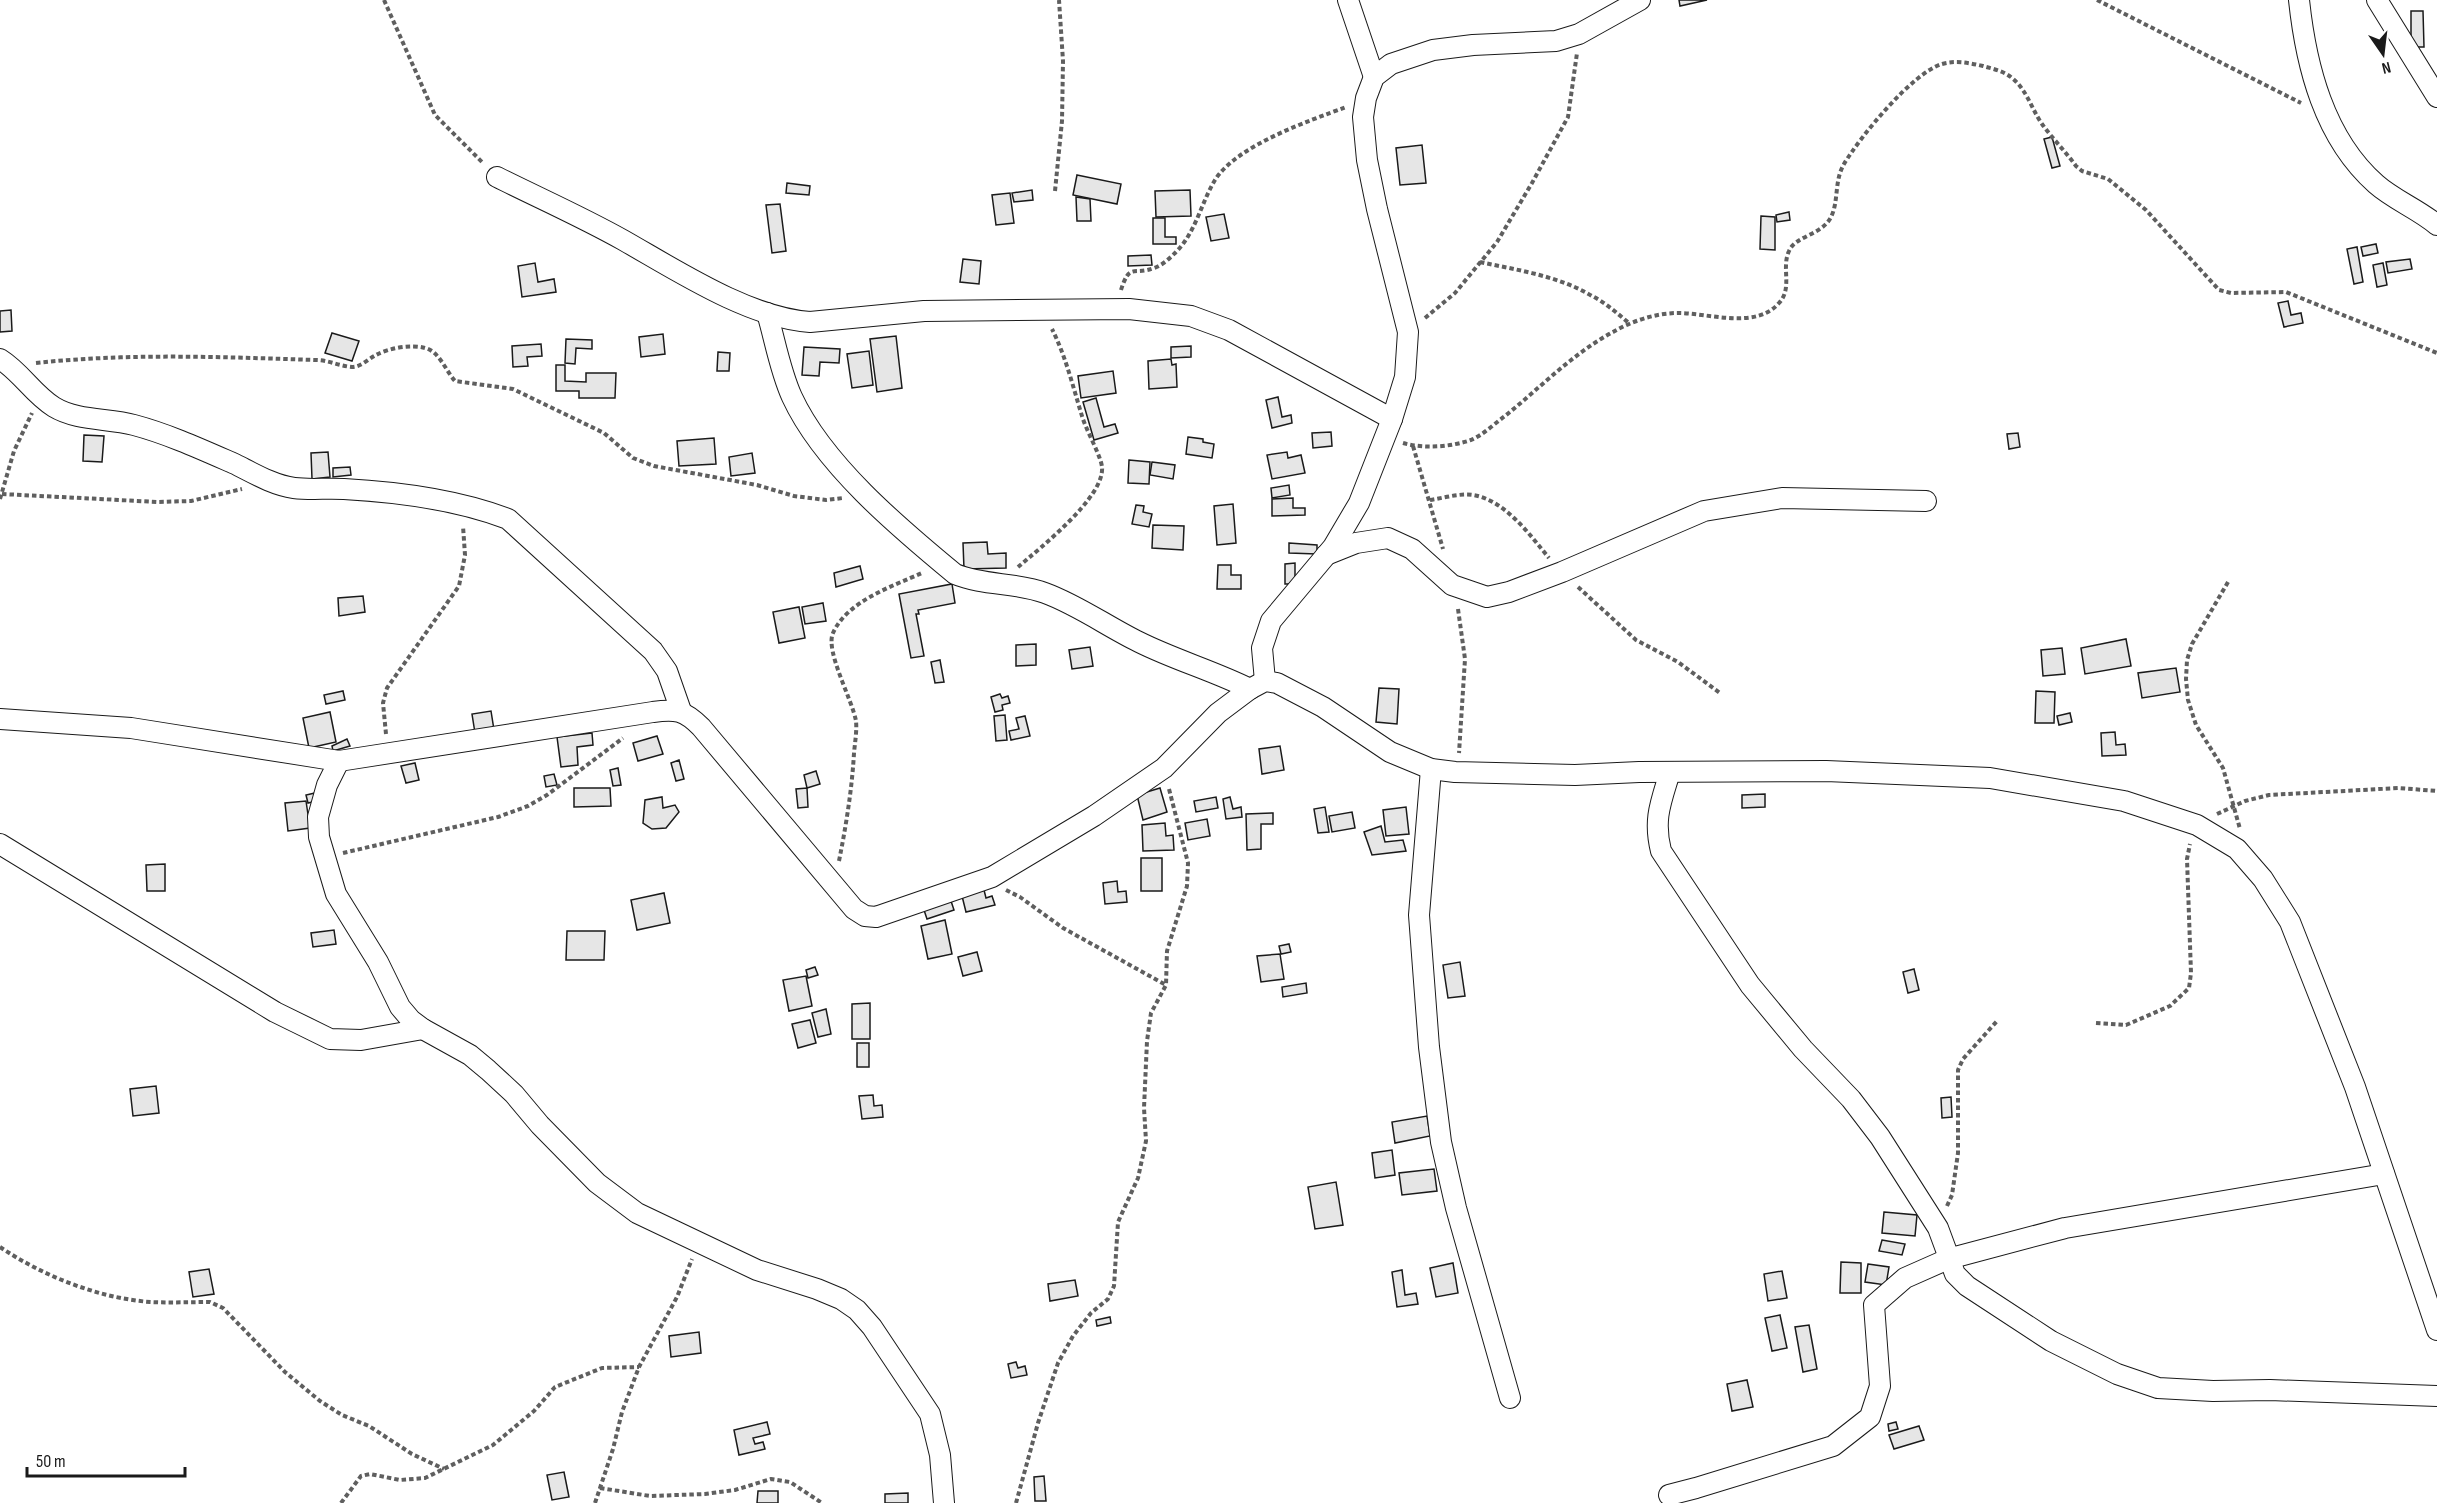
<svg xmlns="http://www.w3.org/2000/svg" width="2437" height="1503" font-family="'Sofia Sans Condensed',sans-serif">
<style>
.building{fill:#e6e6e6;stroke:#1a1a1a;stroke-width:1.5}
.lines{fill:none;stroke-linecap:round;stroke-linejoin:round}
.street-casing{stroke:#1a1a1a;stroke-width:22}
.path{stroke:#5f5f5f;stroke-width:4;stroke-dasharray:4.5 3;stroke-linecap:butt}
.street{stroke:#fff;stroke-width:20}
</style>
<rect width="100%" height="100%" fill="#fff"/>
<!-- building -->
<g class="building">
<path d="M 1679,0 L 1707,0 L 1680,6 Z"/>
<path d="M 2411,11 L 2423,11 L 2424,47 L 2411,47 Z"/>
<path d="M 2052,137 L 2060,166 L 2052,168 L 2044,139 Z"/>
<path d="M 1422,145 L 1426,183 L 1400,185 L 1396,148 Z"/>
<path d="M 1077,175 L 1121,184 L 1117,204 L 1073,195 Z"/>
<path d="M 787,183 L 810,186 L 809,195 L 786,193 Z"/>
<path d="M 1032,190 L 1033,200 L 1014,202 L 1012,193 Z"/>
<path d="M 1190,190 L 1191,216 L 1156,217 L 1155,191 Z"/>
<path d="M 1010,193 L 1014,223 L 996,225 L 992,195 Z"/>
<path d="M 1076,197 L 1090,199 L 1091,221 L 1077,221 Z"/>
<path d="M 780,204 L 786,251 L 772,253 L 766,205 Z"/>
<path d="M 1789,212 L 1790,220 L 1777,222 L 1776,215 Z"/>
<path d="M 1224,214 L 1229,238 L 1211,241 L 1206,217 Z"/>
<path d="M 1761,216 L 1775,217 L 1775,250 L 1760,249 Z"/>
<path d="M 1153,218 L 1165,218 L 1165,237 L 1176,237 L 1176,244 L 1153,244 Z"/>
<path d="M 2376,244 L 2378,253 L 2363,256 L 2361,247 Z"/>
<path d="M 2357,247 L 2363,282 L 2354,284 L 2347,249 Z"/>
<path d="M 1151,255 L 1152,265 L 1128,266 L 1128,256 Z"/>
<path d="M 963,259 L 981,261 L 979,284 L 960,282 Z"/>
<path d="M 2410,259 L 2412,269 L 2388,273 L 2386,262 Z"/>
<path d="M 535,263 L 538,282 L 554,279 L 556,292 L 522,297 L 518,266 Z"/>
<path d="M 2383,263 L 2387,285 L 2377,287 L 2373,265 Z"/>
<path d="M 2288,301 L 2291,315 L 2301,313 L 2303,323 L 2284,327 L 2278,303 Z"/>
<path d="M 11,310 L 12,331 L 0,332 L 0,311 Z"/>
<path d="M 332,333 L 359,341 L 352,361 L 325,353 Z"/>
<path d="M 663,334 L 665,354 L 641,357 L 639,337 Z"/>
<path d="M 896,336 L 902,388 L 877,392 L 870,339 Z"/>
<path d="M 566,339 L 592,340 L 592,349 L 576,348 L 575,364 L 565,363 Z"/>
<path d="M 541,344 L 542,356 L 527,357 L 528,366 L 513,367 L 512,346 Z"/>
<path d="M 1191,346 L 1191,357 L 1171,358 L 1171,347 Z"/>
<path d="M 804,347 L 840,349 L 839,363 L 820,362 L 819,376 L 802,375 Z"/>
<path d="M 869,351 L 873,385 L 852,388 L 847,354 Z"/>
<path d="M 718,352 L 730,353 L 729,371 L 717,371 Z"/>
<path d="M 1171,359 L 1172,365 L 1176,364 L 1177,387 L 1149,389 L 1148,361 Z"/>
<path d="M 556,365 L 565,365 L 565,381 L 586,382 L 586,373 L 616,373 L 615,398 L 579,398 L 579,391 L 556,391 Z"/>
<path d="M 1113,371 L 1116,393 L 1081,398 L 1078,376 Z"/>
<path d="M 1278,397 L 1282,417 L 1291,415 L 1292,423 L 1272,428 L 1266,400 Z"/>
<path d="M 1096,398 L 1104,427 L 1115,424 L 1118,433 L 1094,440 L 1083,402 Z"/>
<path d="M 1331,432 L 1332,446 L 1313,448 L 1312,433 Z"/>
<path d="M 2018,433 L 2020,447 L 2009,449 L 2007,434 Z"/>
<path d="M 84,435 L 104,436 L 102,462 L 83,461 Z"/>
<path d="M 1188,437 L 1203,439 L 1203,442 L 1214,444 L 1212,458 L 1186,454 Z"/>
<path d="M 714,438 L 716,464 L 679,466 L 677,441 Z"/>
<path d="M 328,452 L 330,477 L 312,479 L 311,453 Z"/>
<path d="M 1287,452 L 1288,458 L 1301,455 L 1305,473 L 1272,479 L 1267,455 Z"/>
<path d="M 752,453 L 755,473 L 731,476 L 729,457 Z"/>
<path d="M 1129,460 L 1150,462 L 1149,484 L 1128,483 Z"/>
<path d="M 1152,462 L 1175,465 L 1173,479 L 1150,475 Z"/>
<path d="M 350,467 L 351,475 L 333,477 L 333,468 Z"/>
<path d="M 1289,485 L 1290,495 L 1272,498 L 1271,488 Z"/>
<path d="M 1293,498 L 1293,508 L 1305,508 L 1305,515 L 1272,516 L 1272,499 Z"/>
<path d="M 1233,504 L 1236,543 L 1217,545 L 1214,506 Z"/>
<path d="M 1136,505 L 1144,506 L 1143,512 L 1152,514 L 1149,527 L 1132,524 Z"/>
<path d="M 1153,525 L 1184,526 L 1183,550 L 1152,548 Z"/>
<path d="M 987,542 L 988,554 L 1006,553 L 1006,568 L 964,569 L 963,543 Z"/>
<path d="M 1289,543 L 1317,545 L 1317,554 L 1289,553 Z"/>
<path d="M 1295,563 L 1295,584 L 1285,584 L 1285,564 Z"/>
<path d="M 1218,565 L 1231,565 L 1231,575 L 1241,575 L 1241,589 L 1217,589 Z"/>
<path d="M 860,566 L 863,579 L 836,587 L 834,573 Z"/>
<path d="M 952,584 L 955,603 L 918,610 L 919,614 L 916,614 L 924,656 L 911,658 L 899,594 Z"/>
<path d="M 363,596 L 365,612 L 339,616 L 338,598 Z"/>
<path d="M 823,603 L 826,621 L 805,624 L 802,607 Z"/>
<path d="M 799,607 L 805,638 L 779,643 L 773,612 Z"/>
<path d="M 2126,639 L 2131,666 L 2085,674 L 2081,648 Z"/>
<path d="M 1036,644 L 1036,665 L 1016,666 L 1016,645 Z"/>
<path d="M 1090,647 L 1093,666 L 1072,669 L 1069,650 Z"/>
<path d="M 2062,648 L 2065,674 L 2043,676 L 2041,650 Z"/>
<path d="M 940,660 L 944,682 L 935,683 L 931,662 Z"/>
<path d="M 2176,668 L 2180,692 L 2142,698 L 2138,673 Z"/>
<path d="M 1379,688 L 1399,689 L 1397,724 L 1376,722 Z"/>
<path d="M 343,691 L 345,700 L 326,704 L 324,695 Z"/>
<path d="M 2036,691 L 2055,692 L 2054,723 L 2035,723 Z"/>
<path d="M 1000,694 L 1002,698 L 1008,696 L 1010,703 L 1002,705 L 1003,710 L 995,712 L 991,697 Z"/>
<path d="M 491,711 L 494,730 L 475,733 L 472,714 Z"/>
<path d="M 330,712 L 336,742 L 309,748 L 303,718 Z"/>
<path d="M 2070,713 L 2072,722 L 2059,725 L 2057,716 Z"/>
<path d="M 1005,715 L 1007,740 L 996,741 L 994,716 Z"/>
<path d="M 1025,716 L 1030,736 L 1011,740 L 1009,731 L 1019,729 L 1016,718 Z"/>
<path d="M 2115,732 L 2116,745 L 2125,744 L 2126,755 L 2102,756 L 2101,733 Z"/>
<path d="M 592,733 L 593,745 L 577,747 L 578,765 L 561,767 L 557,737 Z"/>
<path d="M 657,736 L 663,754 L 638,761 L 633,743 Z"/>
<path d="M 347,739 L 350,746 L 333,751 L 332,746 Z"/>
<path d="M 1280,746 L 1284,770 L 1262,774 L 1259,749 Z"/>
<path d="M 679,760 L 684,779 L 676,781 L 671,763 Z"/>
<path d="M 415,763 L 419,780 L 406,783 L 401,766 Z"/>
<path d="M 618,768 L 621,785 L 613,786 L 610,770 Z"/>
<path d="M 816,771 L 820,784 L 807,788 L 804,775 Z"/>
<path d="M 554,774 L 557,785 L 546,787 L 544,776 Z"/>
<path d="M 574,788 L 610,788 L 611,806 L 574,807 Z"/>
<path d="M 807,788 L 808,807 L 798,808 L 796,789 Z"/>
<path d="M 1160,788 L 1167,812 L 1143,820 L 1137,795 Z"/>
<path d="M 315,793 L 317,801 L 308,803 L 306,795 Z"/>
<path d="M 1765,794 L 1765,807 L 1742,808 L 1742,795 Z"/>
<path d="M 662,797 L 663,808 L 675,805 L 679,812 L 666,828 L 652,829 L 643,823 L 645,800 Z"/>
<path d="M 1216,797 L 1218,808 L 1196,812 L 1194,801 Z"/>
<path d="M 1230,797 L 1233,809 L 1241,807 L 1242,817 L 1226,819 L 1223,799 Z"/>
<path d="M 306,801 L 310,828 L 288,831 L 285,803 Z"/>
<path d="M 1325,807 L 1329,832 L 1318,833 L 1314,809 Z"/>
<path d="M 1406,807 L 1409,834 L 1386,836 L 1383,810 Z"/>
<path d="M 1352,812 L 1355,828 L 1332,832 L 1329,816 Z"/>
<path d="M 1273,813 L 1273,824 L 1261,824 L 1261,849 L 1247,850 L 1246,814 Z"/>
<path d="M 1207,819 L 1210,836 L 1188,840 L 1185,823 Z"/>
<path d="M 1165,823 L 1166,836 L 1173,835 L 1174,850 L 1143,851 L 1142,825 Z"/>
<path d="M 1381,826 L 1385,842 L 1403,840 L 1406,851 L 1372,855 L 1364,832 Z"/>
<rect x="1141" y="858" width="21" height="33"/>
<path d="M 165,864 L 165,891 L 147,891 L 146,865 Z"/>
<path d="M 1117,881 L 1118,892 L 1126,891 L 1127,902 L 1105,904 L 1103,883 Z"/>
<path d="M 984,890 L 986,898 L 992,896 L 995,905 L 966,912 L 962,896 Z"/>
<path d="M 664,893 L 670,923 L 637,930 L 631,900 Z"/>
<path d="M 950,898 L 954,910 L 927,919 L 923,907 Z"/>
<path d="M 945,920 L 952,954 L 928,959 L 921,926 Z"/>
<path d="M 334,930 L 336,944 L 313,947 L 311,933 Z"/>
<path d="M 567,931 L 605,931 L 604,960 L 566,960 Z"/>
<path d="M 1289,944 L 1291,952 L 1281,954 L 1279,946 Z"/>
<path d="M 977,952 L 982,971 L 963,976 L 958,957 Z"/>
<path d="M 1280,954 L 1284,979 L 1261,982 L 1257,956 Z"/>
<path d="M 1460,962 L 1465,996 L 1448,998 L 1443,965 Z"/>
<path d="M 815,967 L 818,975 L 808,978 L 806,970 Z"/>
<path d="M 1914,969 L 1919,990 L 1908,993 L 1903,972 Z"/>
<path d="M 806,976 L 812,1006 L 789,1011 L 783,980 Z"/>
<path d="M 1306,983 L 1307,993 L 1283,997 L 1282,987 Z"/>
<path d="M 870,1003 L 870,1039 L 852,1039 L 852,1004 Z"/>
<path d="M 826,1009 L 831,1034 L 818,1037 L 812,1013 Z"/>
<path d="M 810,1020 L 816,1043 L 798,1048 L 792,1024 Z"/>
<rect x="857" y="1043" width="12" height="24"/>
<path d="M 156,1086 L 159,1113 L 133,1116 L 130,1089 Z"/>
<path d="M 873,1095 L 874,1106 L 882,1105 L 883,1117 L 862,1119 L 859,1096 Z"/>
<path d="M 1951,1097 L 1952,1117 L 1942,1118 L 1941,1098 Z"/>
<path d="M 1427,1116 L 1430,1136 L 1395,1143 L 1392,1122 Z"/>
<path d="M 1392,1150 L 1395,1175 L 1375,1178 L 1372,1153 Z"/>
<path d="M 1434,1169 L 1437,1191 L 1402,1195 L 1399,1173 Z"/>
<path d="M 1336,1182 L 1343,1225 L 1315,1229 L 1308,1187 Z"/>
<path d="M 1884,1212 L 1917,1215 L 1915,1236 L 1882,1233 Z"/>
<path d="M 1882,1240 L 1905,1244 L 1902,1255 L 1879,1251 Z"/>
<path d="M 1841,1262 L 1861,1263 L 1861,1293 L 1840,1293 Z"/>
<path d="M 1453,1263 L 1458,1293 L 1436,1297 L 1430,1268 Z"/>
<path d="M 1868,1264 L 1889,1267 L 1886,1285 L 1865,1282 Z"/>
<path d="M 209,1269 L 214,1294 L 193,1297 L 189,1272 Z"/>
<path d="M 1402,1270 L 1405,1295 L 1416,1293 L 1418,1304 L 1397,1307 L 1392,1272 Z"/>
<path d="M 1782,1271 L 1787,1298 L 1768,1301 L 1764,1274 Z"/>
<path d="M 1075,1280 L 1078,1296 L 1050,1301 L 1048,1284 Z"/>
<path d="M 1780,1315 L 1787,1348 L 1772,1351 L 1765,1318 Z"/>
<path d="M 1110,1317 L 1111,1323 L 1097,1326 L 1096,1320 Z"/>
<path d="M 1809,1325 L 1817,1369 L 1803,1372 L 1795,1327 Z"/>
<path d="M 699,1332 L 701,1353 L 671,1357 L 669,1336 Z"/>
<path d="M 1016,1362 L 1018,1368 L 1025,1366 L 1027,1375 L 1011,1378 L 1008,1364 Z"/>
<path d="M 1747,1380 L 1753,1407 L 1732,1411 L 1727,1384 Z"/>
<path d="M 767,1422 L 770,1434 L 753,1438 L 755,1444 L 763,1442 L 765,1449 L 739,1455 L 734,1430 Z"/>
<path d="M 1896,1422 L 1898,1429 L 1889,1431 L 1888,1424 Z"/>
<path d="M 1919,1426 L 1924,1440 L 1894,1449 L 1889,1435 Z"/>
<path d="M 564,1472 L 569,1497 L 552,1500 L 547,1475 Z"/>
<path d="M 1044,1476 L 1046,1501 L 1035,1501 L 1034,1477 Z"/>
<path d="M 758,1491 L 778,1491 L 778,1503 L 757,1503 Z"/>
<path d="M 908,1493 L 908,1503 L 885,1503 L 885,1494 Z"/>
</g>
<g class="lines">
<!-- street casing -->
<g class="street-casing">
<g id="street">
<path d="M 1348,0 L 1374,77"/>
<path d="M 2299,0 C 2306,66 2324,138 2376,184 C 2394,200 2418,209 2437,225"/>
<path d="M 2377,0 L 2437,97"/>
<path d="M 497,177 C 539,198 582,217 623,240 C 676,270 749,318 810,322 L 924,311 L 1129,309 L 1191,316 L 1229,330 L 1392,419"/>
<path d="M 767,313 C 775,340 780,371 792,397 C 823,464 898,527 955,574 C 984,586 1016,582 1045,593 C 1078,605 1108,627 1139,642 C 1175,660 1214,671 1250,689"/>
<path d="M 0,359 C 21,372 33,394 54,407 C 77,421 108,418 134,425 C 168,434 203,450 235,464 C 253,473 273,485 294,488 C 310,490 327,488 344,489 C 399,492 456,499 508,519 L 653,651 L 667,671 L 681,711"/>
<path d="M 1326,555 L 1356,543 L 1388,538 L 1412,549 L 1452,585 L 1487,597 L 1509,592 L 1562,572 L 1704,511 L 1782,498 L 1926,501"/>
<path d="M 1265,681 L 1262,648 L 1271,621 L 1333,547 L 1359,503 L 1392,419 L 1405,377 L 1408,332 L 1377,209 L 1367,160 L 1363,117 L 1366,98 L 1374,77 L 1391,64 L 1433,50 L 1473,45 L 1556,41 L 1579,34 L 1640,0"/>
<path d="M 0,719 L 131,728 L 339,761 L 653,712 C 676,709 684,710 701,727 L 854,909 L 865,916 L 876,917 L 992,877 L 1094,816 L 1164,768 L 1218,713 L 1250,689 L 1265,681 L 1277,683 L 1323,707 L 1390,752 L 1431,769 L 1455,772 L 1575,775 L 1639,772 L 1826,771 L 1990,778 L 2124,801 L 2197,825 L 2237,849 L 2263,879 L 2290,922 L 2355,1087 L 2437,1330"/>
<path d="M 339,761 L 327,785 L 318,817 L 319,837 L 336,894 L 378,962 L 400,1007 L 411,1020 L 423,1029 L 470,1055 L 488,1070 L 514,1094 L 540,1125 L 597,1183 L 637,1213 L 757,1270 L 817,1289 L 841,1299 L 857,1310 L 872,1327 L 930,1414 L 940,1455 L 944,1503"/>
<path d="M 1431,769 L 1419,915 L 1429,1047 L 1441,1142 L 1456,1208 L 1510,1398"/>
<path d="M 1670,772 C 1661,802 1653,819 1661,851 L 1750,985 L 1803,1049 L 1851,1099 L 1880,1137 L 1938,1228 L 1955,1274 L 1967,1286 L 2051,1341 L 2117,1374 L 2158,1388 L 2213,1391 L 2270,1390 L 2437,1396"/>
<path d="M 0,844 L 275,1012 L 330,1039 L 361,1040 L 423,1029"/>
<path d="M 1669,1495 L 1696,1488 L 1833,1446 L 1870,1417 L 1880,1386 L 1874,1305 L 1905,1278 L 1948,1259 L 2065,1228 L 2384,1174"/>
</g>
</g>
<!-- path -->
<g class="path">
<path d="M 384,0 L 435,115 L 483,163"/>
<path d="M 2097,0 L 2301,103"/>
<path d="M 1055,191 L 1062,121 L 1063,61 L 1059,0"/>
<path d="M 1480,262 C 1517,270 1559,276 1592,296 C 1606,303 1618,314 1630,324"/>
<path d="M 1121,290 C 1130,262 1133,276 1154,268 C 1163,265 1170,258 1176,252 C 1196,232 1201,203 1215,180 C 1237,145 1309,121 1346,107"/>
<path d="M 1425,318 L 1455,293 L 1497,242 L 1532,183 L 1568,117 L 1577,53"/>
<path d="M 36,363 C 129,353 222,357 316,360 C 328,360 339,366 352,367 C 361,367 368,359 376,355 C 389,348 411,344 425,348 C 439,351 446,371 455,381 L 513,389 L 604,433 L 633,458 L 654,466 L 757,485 L 794,496 L 826,500 L 843,498"/>
<path d="M 1403,443 C 1424,449 1450,447 1471,440 C 1483,435 1494,424 1505,416 C 1540,388 1572,354 1613,332 C 1632,321 1656,313 1678,313 C 1709,313 1756,330 1779,303 C 1793,288 1781,268 1789,251 C 1795,236 1822,235 1831,217 C 1839,201 1834,181 1844,164 C 1860,137 1912,73 1942,64 C 1956,60 1969,63 1983,66 C 1993,69 2004,71 2012,78 C 2027,90 2031,108 2042,124 C 2052,138 2065,151 2076,166 L 2082,171 L 2108,179 L 2146,210 L 2219,290 L 2231,293 L 2286,292 L 2437,353"/>
<path d="M 1413,446 L 1443,549"/>
<path d="M 2,494 L 158,502 L 191,501 L 242,489"/>
<path d="M 0,499 L 14,451 L 32,413"/>
<path d="M 1430,500 C 1444,498 1459,493 1473,495 C 1505,500 1530,535 1549,558"/>
<path d="M 1018,567 C 1040,548 1105,497 1102,467 C 1101,456 1086,430 1082,416 C 1073,387 1066,357 1052,329"/>
<path d="M 2228,582 L 2192,644 L 2187,660 L 2186,679 L 2188,700 L 2196,725 L 2223,768 L 2240,829"/>
<path d="M 1578,587 L 1636,640 L 1678,662 L 1720,693"/>
<path d="M 1458,609 L 1465,659 L 1459,753"/>
<path d="M 386,734 L 383,703 L 387,688 L 459,586 L 465,555 L 463,526"/>
<path d="M 2217,814 L 2245,801 L 2269,795 L 2399,788 L 2437,791"/>
<path d="M 343,853 L 498,817 L 528,806 L 547,795 L 623,738"/>
<path d="M 839,861 C 846,826 852,789 854,753 C 855,742 857,731 856,721 C 852,699 825,651 833,633 C 847,601 893,586 922,573"/>
<path d="M 1006,890 L 1020,897 L 1063,928 L 1166,985"/>
<path d="M 2096,1023 L 2126,1025 L 2170,1006 L 2189,988 L 2191,973 L 2187,859 L 2190,844"/>
<path d="M 1947,1206 L 1952,1195 L 1958,1153 L 1958,1070 L 1963,1059 L 1997,1021"/>
<path d="M 0,1247 C 43,1276 98,1298 150,1302 C 170,1303 190,1302 210,1302 L 223,1308 L 285,1372 L 320,1401 L 342,1415 L 369,1426 L 412,1454 L 444,1469"/>
<path d="M 600,1488 L 650,1496 L 705,1494 L 735,1490 L 771,1479 L 790,1482 L 822,1503"/>
<path d="M 341,1503 L 361,1476 L 370,1474 L 400,1480 L 425,1478 L 493,1445 L 534,1411 L 555,1387 L 602,1368 L 639,1367"/>
<path d="M 595,1503 L 613,1449 L 622,1412 L 639,1367 L 677,1297 L 692,1259"/>
<path d="M 1016,1503 L 1038,1423 L 1058,1363 L 1073,1336 L 1091,1313 L 1108,1299 L 1114,1286 L 1118,1222 L 1138,1178 L 1146,1141 L 1144,1108 L 1147,1041 L 1151,1013 L 1166,985 L 1167,951 L 1187,886 L 1188,863 L 1169,789"/>
</g>
<!-- street -->
<use href="#street" class="street"/>
</g>
<!-- north arrow -->
<g transform="translate(2383 54) rotate(166)" stroke="#ffffff" stroke-width="4.5" paint-order="stroke">
<path d="M0-4.5L10 22L0 15L-10 22Z" fill="#1a1a1a"/>
<text y="-9" font-size="16" font-weight="bold" text-anchor="middle" fill="#1a1a1a">N</text>
</g>
<!-- scale -->
<path d="M27 1467v9h158v-9" fill="none" stroke="#1a1a1a" stroke-width="3"/>
<text x="36" y="1467" font-size="18" fill="#1a1a1a" stroke="#ffffff" stroke-width="4.5" paint-order="stroke">50 m</text>
</svg>
